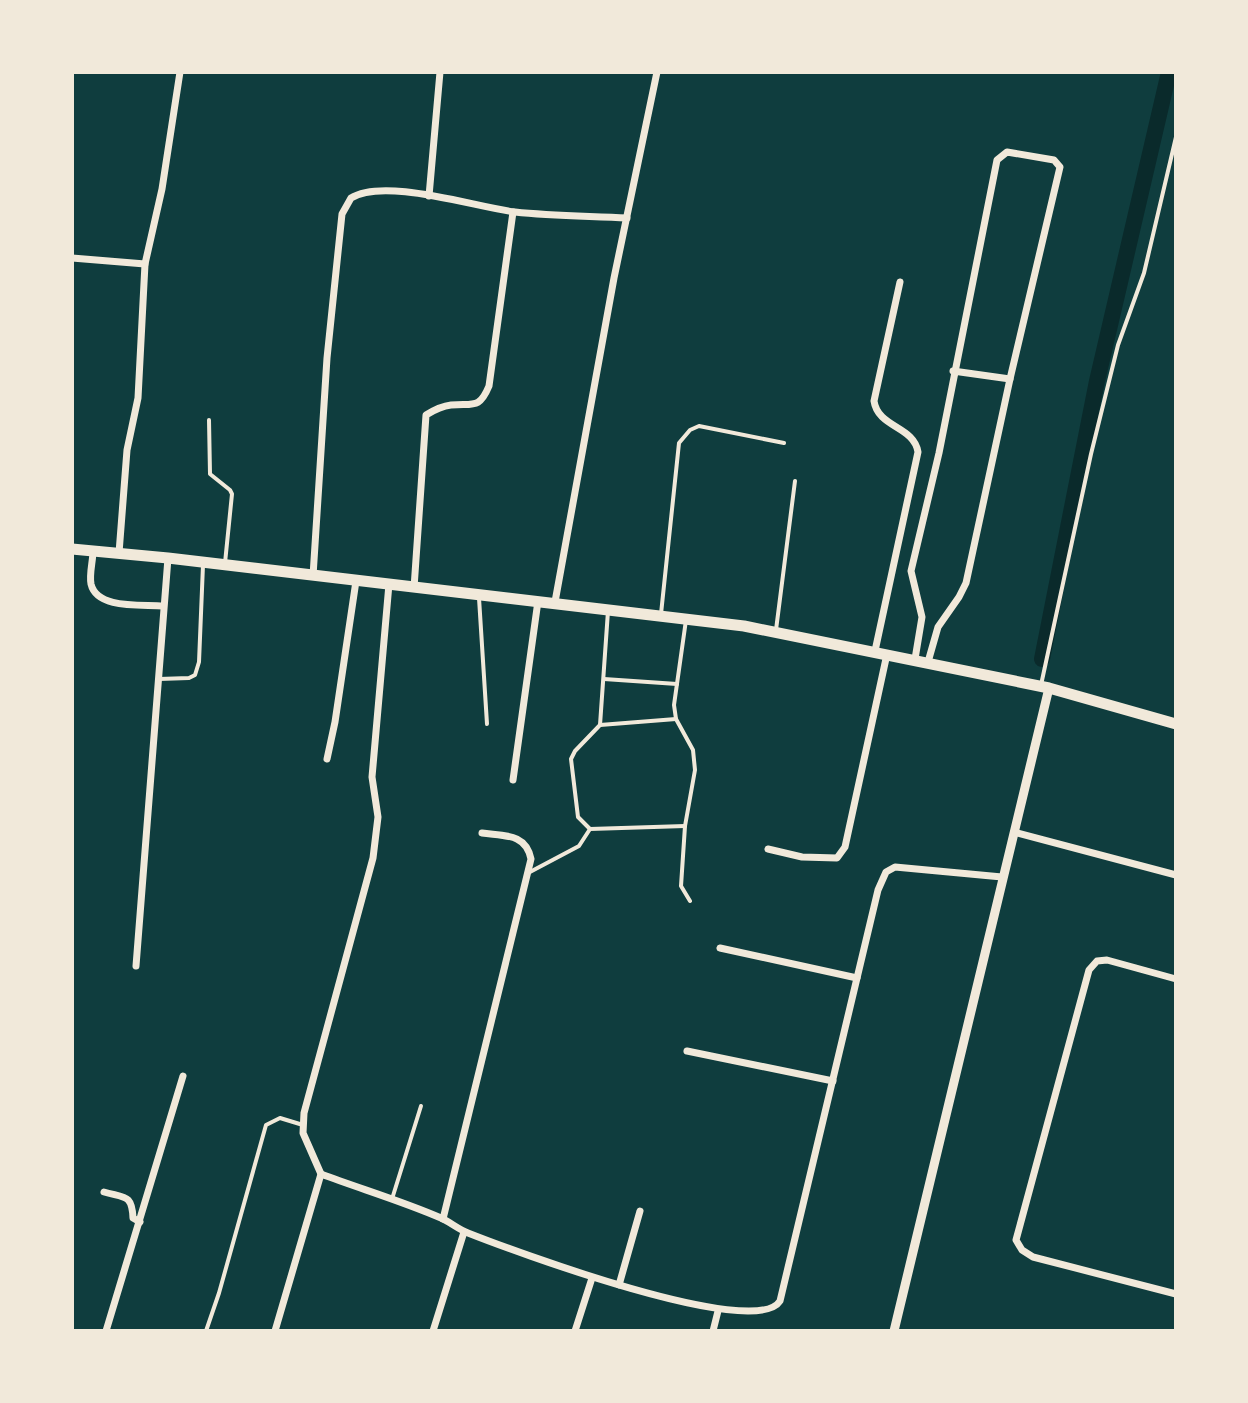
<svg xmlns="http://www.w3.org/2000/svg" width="1248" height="1403" font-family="'Public Sans',sans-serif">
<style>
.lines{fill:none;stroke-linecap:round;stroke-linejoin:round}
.canal{stroke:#0a2a2b;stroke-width:16}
.service{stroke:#f1e9da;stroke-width:4}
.minor{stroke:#f1e9da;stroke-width:7}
.tertiary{stroke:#f1e9da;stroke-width:9}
.primary{stroke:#f1e9da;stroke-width:11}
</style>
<rect width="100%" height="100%" fill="#0f3d3e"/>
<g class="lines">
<!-- canal -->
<path class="canal" d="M 1042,659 L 1097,381 L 1169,72"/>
<!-- service -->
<g class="service">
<path d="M 209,420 L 210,474 L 230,490 L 232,494 L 225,563"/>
<path d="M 479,598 L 487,724"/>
<path d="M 661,614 L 679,443 L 690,430 L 699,426 L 784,443"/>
<path d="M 686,620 L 674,705 L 676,719 L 693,750 L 695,770 L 685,826 L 681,886 L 690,901"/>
<path d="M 776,630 L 795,481"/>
<path d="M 159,679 L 189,678 L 195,675 L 199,662 L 203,565"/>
<path d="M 604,679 L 677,684"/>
<path d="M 1041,685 L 1091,454 L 1118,345 L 1144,273 L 1176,137"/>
<path d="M 676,719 L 600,725 L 575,751 L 571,759 L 578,817 L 590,829 L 685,826"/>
<path d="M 600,725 L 608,611"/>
<path d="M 528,873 L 579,846 L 590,829"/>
<path d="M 392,1199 L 421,1106"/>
<path d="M 206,1331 L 219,1293 L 266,1125 L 280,1118 L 303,1125"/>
</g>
<!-- minor -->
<g class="minor">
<path d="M 429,196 L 440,72"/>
<path d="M 72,258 L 145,264"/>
<path d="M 953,371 L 1010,379"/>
<path d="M 93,551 C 93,561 89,574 91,584 C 97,610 143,604 163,606"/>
<path d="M 119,553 L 127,450 L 138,398 L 145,264 L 162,189 L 180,72"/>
<path d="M 313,576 L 327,358 L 342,214 L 351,198 C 384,177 475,207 515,212 C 552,216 590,216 627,218"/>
<path d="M 414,588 L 426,415 C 434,410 442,406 451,405 C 473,403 479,410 489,386 L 513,212"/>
<path d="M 555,602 L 614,278 L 657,72"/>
<path d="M 875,651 L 918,452 C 914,426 878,428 874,401 L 900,282"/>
<path d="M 915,659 L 922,617 L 911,571 L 939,453 L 997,160 L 1007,152 L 1054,160 L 1060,167 L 1010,379 L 966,583 L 959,597 L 938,627 L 928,662"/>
<path d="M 327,759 L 335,722 L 356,581"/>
<path d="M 513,780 L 538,601"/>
<path d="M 1014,832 L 1176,875"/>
<path d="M 768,849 L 802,857 L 837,858 L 845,847 L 887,654"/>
<path d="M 720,948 L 857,978"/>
<path d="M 136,966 L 168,558"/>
<path d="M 1176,979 L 1107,960 L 1097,961 L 1089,970 L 1016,1240 L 1022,1250 L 1033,1257 L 1176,1294"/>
<path d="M 687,1051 L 833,1081"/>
<path d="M 321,1174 C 361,1189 402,1201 441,1218 C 450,1222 458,1229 468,1233 C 511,1250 755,1341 780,1301 L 878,890 L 886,872 L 895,867 L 1002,877"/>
<path d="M 104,1192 C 125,1198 132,1194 133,1218 L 140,1222"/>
<path d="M 443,1219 L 531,859 C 526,833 504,836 482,833"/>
<path d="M 619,1285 L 640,1211"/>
<path d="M 106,1331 L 183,1076"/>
<path d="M 275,1331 L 321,1174 L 303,1133 L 304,1113 L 373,858 L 378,817 L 372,777 L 389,584"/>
<path d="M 433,1331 L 464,1232"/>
<path d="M 575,1331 L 592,1278"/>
<path d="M 713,1331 L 718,1311"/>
</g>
<!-- tertiary -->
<path class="tertiary" d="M 894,1331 L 1049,688"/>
<!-- primary -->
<path class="primary" d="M 72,549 L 168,558 L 744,626 L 1049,688 L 1176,724"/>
</g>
<!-- border -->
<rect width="1248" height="1403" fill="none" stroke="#f1e9da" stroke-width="148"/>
</svg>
